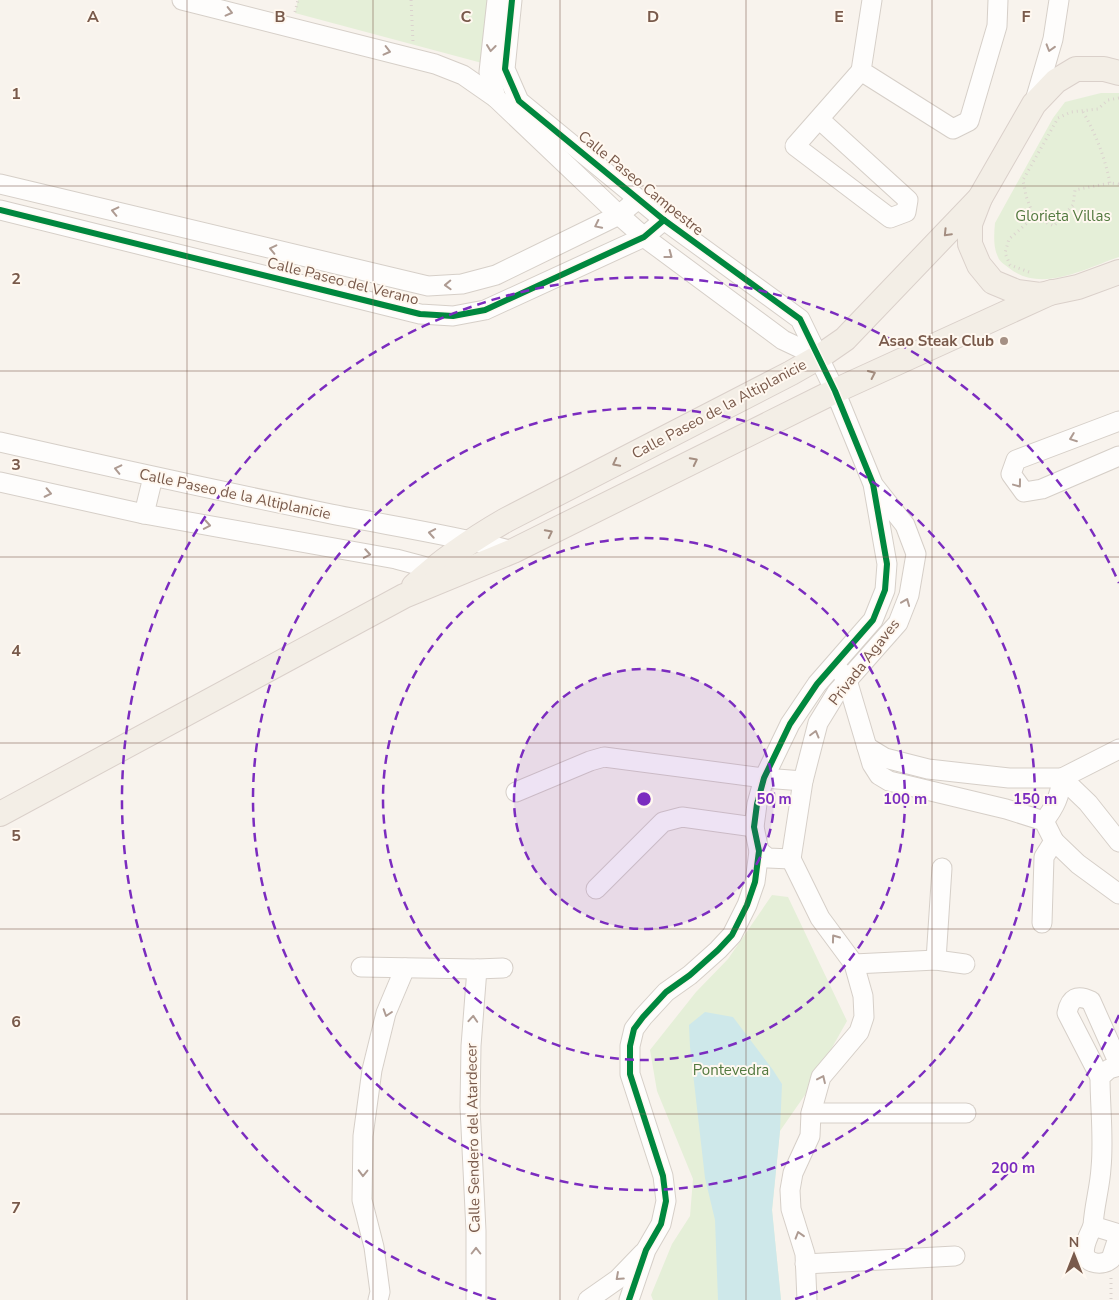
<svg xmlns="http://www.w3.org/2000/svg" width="1119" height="1300" font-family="'Nunito Sans',sans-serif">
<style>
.green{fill:#e5efd8}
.water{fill:#cee8ea}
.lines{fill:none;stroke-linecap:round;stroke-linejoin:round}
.minor-casing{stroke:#d6cfc8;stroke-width:21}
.major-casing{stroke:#dad0ca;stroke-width:26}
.path{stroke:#dbd3ce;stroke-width:3;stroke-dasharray:1 4;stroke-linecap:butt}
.minor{stroke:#fefdfc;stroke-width:19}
.major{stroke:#f3eee6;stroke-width:24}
.cycleway-casing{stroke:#fff8f0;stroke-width:9}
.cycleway{stroke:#00873e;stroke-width:6}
.oneway{stroke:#ae9b92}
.oneway2{stroke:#a48e81}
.grid{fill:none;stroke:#795a4b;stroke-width:1;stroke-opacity:0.55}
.ring{fill:none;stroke:#7b2cbf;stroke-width:2.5;stroke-dasharray:9 6}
.poi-dot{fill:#a59084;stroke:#fff8f0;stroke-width:2}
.labels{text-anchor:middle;stroke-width:4;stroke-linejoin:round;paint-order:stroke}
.street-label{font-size:15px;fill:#795a4b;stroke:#fff8f0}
.park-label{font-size:15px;fill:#52793f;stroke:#fff8f0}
.poi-label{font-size:15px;font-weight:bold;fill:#795a4b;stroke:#fff8f0;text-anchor:end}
.grid-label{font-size:16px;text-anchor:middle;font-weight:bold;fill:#795a4b;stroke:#fff8f0;stroke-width:4;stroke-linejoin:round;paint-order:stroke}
.centre{fill:#7b2cbf;stroke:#fff8f0;stroke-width:2.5}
.ring-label{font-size:15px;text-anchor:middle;font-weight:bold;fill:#7b2cbf;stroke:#fff8f0;stroke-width:4;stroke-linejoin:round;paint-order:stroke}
</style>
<rect width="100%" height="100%" fill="#f8f3ed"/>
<!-- green -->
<g class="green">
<path d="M 298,0 L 489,0 L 482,63 L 295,13 Z"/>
<path d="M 1101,93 L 1119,93 L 1119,257 C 1086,268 1041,294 1009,268 C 1005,265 999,261 998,257 C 993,247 994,234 995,223 L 1053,118 L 1065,102 Z"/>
<path d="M 772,895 L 788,897 L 847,1021 L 807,1092 L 780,1131 L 772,1210 L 781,1300 L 653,1300 L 651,1295 L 672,1244 L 690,1216 L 693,1179 L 657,1091 L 650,1050 L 696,992 L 728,959 Z"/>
</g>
<!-- water -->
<path class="water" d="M 705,1012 L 733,1017 L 773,1070 L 782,1084 L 780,1131 L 772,1210 L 781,1300 L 718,1300 L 715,1220 L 705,1178 L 690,1047 L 689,1025 Z"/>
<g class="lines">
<!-- minor casing -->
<g class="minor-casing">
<g id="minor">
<path d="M 182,0 L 435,64 L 463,75 L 496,98"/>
<path d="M 497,0 L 489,72 L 496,98 L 619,215 L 644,237 L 783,340 L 819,357"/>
<path d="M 512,0 L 505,69 L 519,101 L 664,220 L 800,319 L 835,391 L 873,484 L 887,564 L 885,590 L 873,620 L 817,684 L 790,724 L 764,778 L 757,804 L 754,827 L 759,851 L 755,882 L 747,905 L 732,935 L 718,950 L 690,975 L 666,992 L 643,1017 L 634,1029 L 630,1046 L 630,1074 L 663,1176 L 666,1201 L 661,1224 L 646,1250 L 629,1300"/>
<path d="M 872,0 L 861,71 L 953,129 L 969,121 L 997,26 L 998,0"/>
<path d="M 1034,104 L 1053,39 L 1059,0"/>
<path d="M 819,119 L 908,200 L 906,212 L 890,218 L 795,146 L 861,71"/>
<path d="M 0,184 L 428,286 L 462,284 L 496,275 L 619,215 L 638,199"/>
<path d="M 0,210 L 420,314 L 453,316 L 485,310 L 644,237 L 664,220"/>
<path d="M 1119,421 L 1016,460 L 1011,474 L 1024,492 L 1042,489 L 1119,456"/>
<path d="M 0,442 C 110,467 220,491 331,514 C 392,526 453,535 513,551"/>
<path d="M 0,482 L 144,514 L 396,559 L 445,572"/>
<path d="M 144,514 L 153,477"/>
<path d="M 841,672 L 847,680 L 872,764 L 879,775 L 889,781 L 1006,809 L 1044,821 L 1054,841 L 1044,857 L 1042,923"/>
<path d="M 867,747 L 885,758 L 928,769 L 1009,778 L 1062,778 L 1088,803 L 1119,842"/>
<path d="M 516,792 L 590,761 L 604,757 L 764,778 L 803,781"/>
<path d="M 1044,821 C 1055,807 1060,796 1062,778 L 1119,749"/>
<path d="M 1054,841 L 1078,864 L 1119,894"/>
<path d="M 759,851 L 768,858 L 791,859"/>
<path d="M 596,889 L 663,822 L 682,817 L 754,827"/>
<path d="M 936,960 L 942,868"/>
<path d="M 854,964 L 936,960 L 965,964"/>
<path d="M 361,967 L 477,969 L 503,968"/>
<path d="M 1119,1066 L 1109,1069 L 1100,1077 C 1100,1107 1104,1138 1101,1168 C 1100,1187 1094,1206 1093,1226 L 1119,1234"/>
<path d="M 1100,1077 L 1067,1013 C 1070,998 1077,994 1091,1001 L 1119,1064"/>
<path d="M 811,1113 L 966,1113"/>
<path d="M 1093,1226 C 1088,1237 1075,1259 1096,1263 C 1102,1264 1106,1263 1111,1259 L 1119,1235"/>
<path d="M 805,1264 L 955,1256"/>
<path d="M 378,1300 L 380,1292 L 374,1247 L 362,1200 L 363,1136 L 372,1070 L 386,1013 L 405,968"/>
<path d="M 476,1300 L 476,1231 L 470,1107 L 471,1046 L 477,969"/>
<path d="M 588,1300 L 618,1279 L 643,1253"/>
<path d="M 807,1300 L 805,1254 L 791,1209 L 790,1190 L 793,1173 L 810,1136 L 811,1113 L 821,1077 L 859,1032 L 864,1017 L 863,996 L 854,964 L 820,918 L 791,859 L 803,781 L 818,723 L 837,692 L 898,623 L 909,595 L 916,554 L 905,525 L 875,487"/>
</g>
</g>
<!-- major casing -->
<g class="major-casing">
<g id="major">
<path d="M 1119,73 L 1104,69 L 1076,69 L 1056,81 L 1034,104 L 980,198 L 970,224 L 970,244 L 979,265 L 993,282 L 1017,292 L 1040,295 L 1078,287 L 1119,272"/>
<path d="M 414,586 C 442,560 473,539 506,520 L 791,373 L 819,357 L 845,339 L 980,198"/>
<path d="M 0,814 L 404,596 L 513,551 L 835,391 L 1052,292"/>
</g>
</g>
<!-- path -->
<g class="path">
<path d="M 411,0 L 413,42"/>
<path d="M 295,12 L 298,0"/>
<path d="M 1119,98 L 1108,100 L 1098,109 L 1071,112 L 1058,118 L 1023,180 L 1026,196 L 1034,217 L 1054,226 L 1073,205 L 1075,190 L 1110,183 L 1119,184"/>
<path d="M 1083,112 C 1096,134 1105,158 1110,183"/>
<path d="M 1029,272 L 1010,265 L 1005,253 L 1009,239 L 1034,217"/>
<path d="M 1111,1278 L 1111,1300"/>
</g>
<!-- minor -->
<use href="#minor" class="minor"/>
<!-- major -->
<use href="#major" class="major"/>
<!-- cycleway casing -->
<g class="cycleway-casing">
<g id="cycleway">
<path d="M 512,0 L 505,69 L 519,101 L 664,220 L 800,319 L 835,391 L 873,484 L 887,564 L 885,590 L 873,620 L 817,684 L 790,724 L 764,778 L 757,804 L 754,827 L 759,851 L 755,882 L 747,905 L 732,935 L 718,950 L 690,975 L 666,992 L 643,1017 L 634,1029 L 630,1046 L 630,1074 L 663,1176 L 666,1201 L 661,1224 L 646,1250 L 629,1300"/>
<path d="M 0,210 L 420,314 L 453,316 L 485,310 L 644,237 L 664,220"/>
</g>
</g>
<!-- cycleway -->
<use href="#cycleway" class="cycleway"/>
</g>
<!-- one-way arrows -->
<defs><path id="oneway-chevron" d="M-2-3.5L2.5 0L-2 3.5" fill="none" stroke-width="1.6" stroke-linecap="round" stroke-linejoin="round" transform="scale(1.25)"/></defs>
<g class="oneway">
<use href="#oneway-chevron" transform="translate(229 12) rotate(14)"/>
<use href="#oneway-chevron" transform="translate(491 48) rotate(97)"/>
<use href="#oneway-chevron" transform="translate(1050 48) rotate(107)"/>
<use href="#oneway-chevron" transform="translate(387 51) rotate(14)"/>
<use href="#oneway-chevron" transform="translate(115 211) rotate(-167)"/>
<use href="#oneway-chevron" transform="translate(598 225) rotate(154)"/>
<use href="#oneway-chevron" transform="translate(273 249) rotate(-167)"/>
<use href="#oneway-chevron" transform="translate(669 255) rotate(37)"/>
<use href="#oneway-chevron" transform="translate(448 285) rotate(178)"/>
<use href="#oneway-chevron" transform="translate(1073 438) rotate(159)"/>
<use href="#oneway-chevron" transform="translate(118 469) rotate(-167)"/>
<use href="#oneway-chevron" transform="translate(1018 484) rotate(53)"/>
<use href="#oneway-chevron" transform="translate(48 493) rotate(12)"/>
<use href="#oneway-chevron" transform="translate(207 525) rotate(10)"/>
<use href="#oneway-chevron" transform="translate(432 533) rotate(-170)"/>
<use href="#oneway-chevron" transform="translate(367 554) rotate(10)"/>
<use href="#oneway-chevron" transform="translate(906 602) rotate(-68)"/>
<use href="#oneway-chevron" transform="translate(815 734) rotate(-75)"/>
<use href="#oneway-chevron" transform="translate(835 938) rotate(-126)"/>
<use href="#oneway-chevron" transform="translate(387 1013) rotate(108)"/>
<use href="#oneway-chevron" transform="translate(473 1019) rotate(-86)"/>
<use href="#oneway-chevron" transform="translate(822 1079) rotate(-65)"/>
<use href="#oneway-chevron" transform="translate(363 1173) rotate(91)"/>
<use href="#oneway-chevron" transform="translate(799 1235) rotate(-107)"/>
<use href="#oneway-chevron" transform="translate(476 1251) rotate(-90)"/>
<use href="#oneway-chevron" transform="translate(619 1277) rotate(138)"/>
</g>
<g class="oneway2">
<use href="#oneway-chevron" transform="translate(947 233) rotate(134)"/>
<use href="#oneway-chevron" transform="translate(872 374) rotate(-25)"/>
<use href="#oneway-chevron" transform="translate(694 461) rotate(-27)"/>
<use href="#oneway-chevron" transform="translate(616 463) rotate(153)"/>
<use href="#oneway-chevron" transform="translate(549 533) rotate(-27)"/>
</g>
<!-- grid -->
<path class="grid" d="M 187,0 L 187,1300M 373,0 L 373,1300M 560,0 L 560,1300M 746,0 L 746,1300M 932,0 L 932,1300M 0,186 L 1119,186M 0,371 L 1119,371M 0,557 L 1119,557M 0,743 L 1119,743M 0,929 L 1119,929M 0,1114 L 1119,1114"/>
<!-- distance rings -->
<circle cx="644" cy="799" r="130" fill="#7b2cbf" fill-opacity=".12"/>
<g class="ring">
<circle cx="644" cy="799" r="130"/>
<circle cx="644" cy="799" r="261"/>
<circle cx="644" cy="799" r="391"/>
<path d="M1119 1015A522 522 0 0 1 792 1300M496 1300A522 522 0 1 1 1119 583"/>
</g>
<!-- markers -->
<circle class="poi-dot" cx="1004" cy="341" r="5"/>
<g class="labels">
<!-- street labels -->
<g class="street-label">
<text transform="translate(641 183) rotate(39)" y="5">Calle Paseo Campestre</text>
<text transform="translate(343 281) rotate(14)" y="5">Calle Paseo del Verano</text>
<text transform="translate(719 409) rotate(-28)" y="5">Calle Paseo de la Altiplanicie</text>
<text transform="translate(235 494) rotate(12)" y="5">Calle Paseo de la Altiplanicie</text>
<text transform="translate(864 662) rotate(-52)" y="5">Privada Agaves</text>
<text transform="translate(473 1138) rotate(-91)" y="5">Calle Sendero del Atardecer</text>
</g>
<!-- park labels -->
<g class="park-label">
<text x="1063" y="221">Glorieta Villas</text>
<text x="731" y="1075">Pontevedra</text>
</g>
<!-- poi labels -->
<g class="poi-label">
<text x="994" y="346">Asao Steak Club</text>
</g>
</g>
<g class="grid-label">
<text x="93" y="22">A</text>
<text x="280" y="22">B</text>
<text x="466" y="22">C</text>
<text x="653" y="22">D</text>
<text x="839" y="22">E</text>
<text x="1026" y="22">F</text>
<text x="16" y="99">1</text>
<text x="16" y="284">2</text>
<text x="16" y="470">3</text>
<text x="16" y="656">4</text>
<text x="16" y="841">5</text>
<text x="16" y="1027">6</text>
<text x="16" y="1213">7</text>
</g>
<circle cx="644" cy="799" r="8" class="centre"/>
<g class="ring-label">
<text x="774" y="804">50 m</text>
<text x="905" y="804">100 m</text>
<text x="1035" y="804">150 m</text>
<text x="1013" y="1173">200 m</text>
</g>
<!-- north arrow -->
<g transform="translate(1074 1255)" stroke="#fff8f0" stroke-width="4" paint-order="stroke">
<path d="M0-4L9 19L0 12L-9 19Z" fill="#795a4b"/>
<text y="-8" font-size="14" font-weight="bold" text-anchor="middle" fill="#795a4b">N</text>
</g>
</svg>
